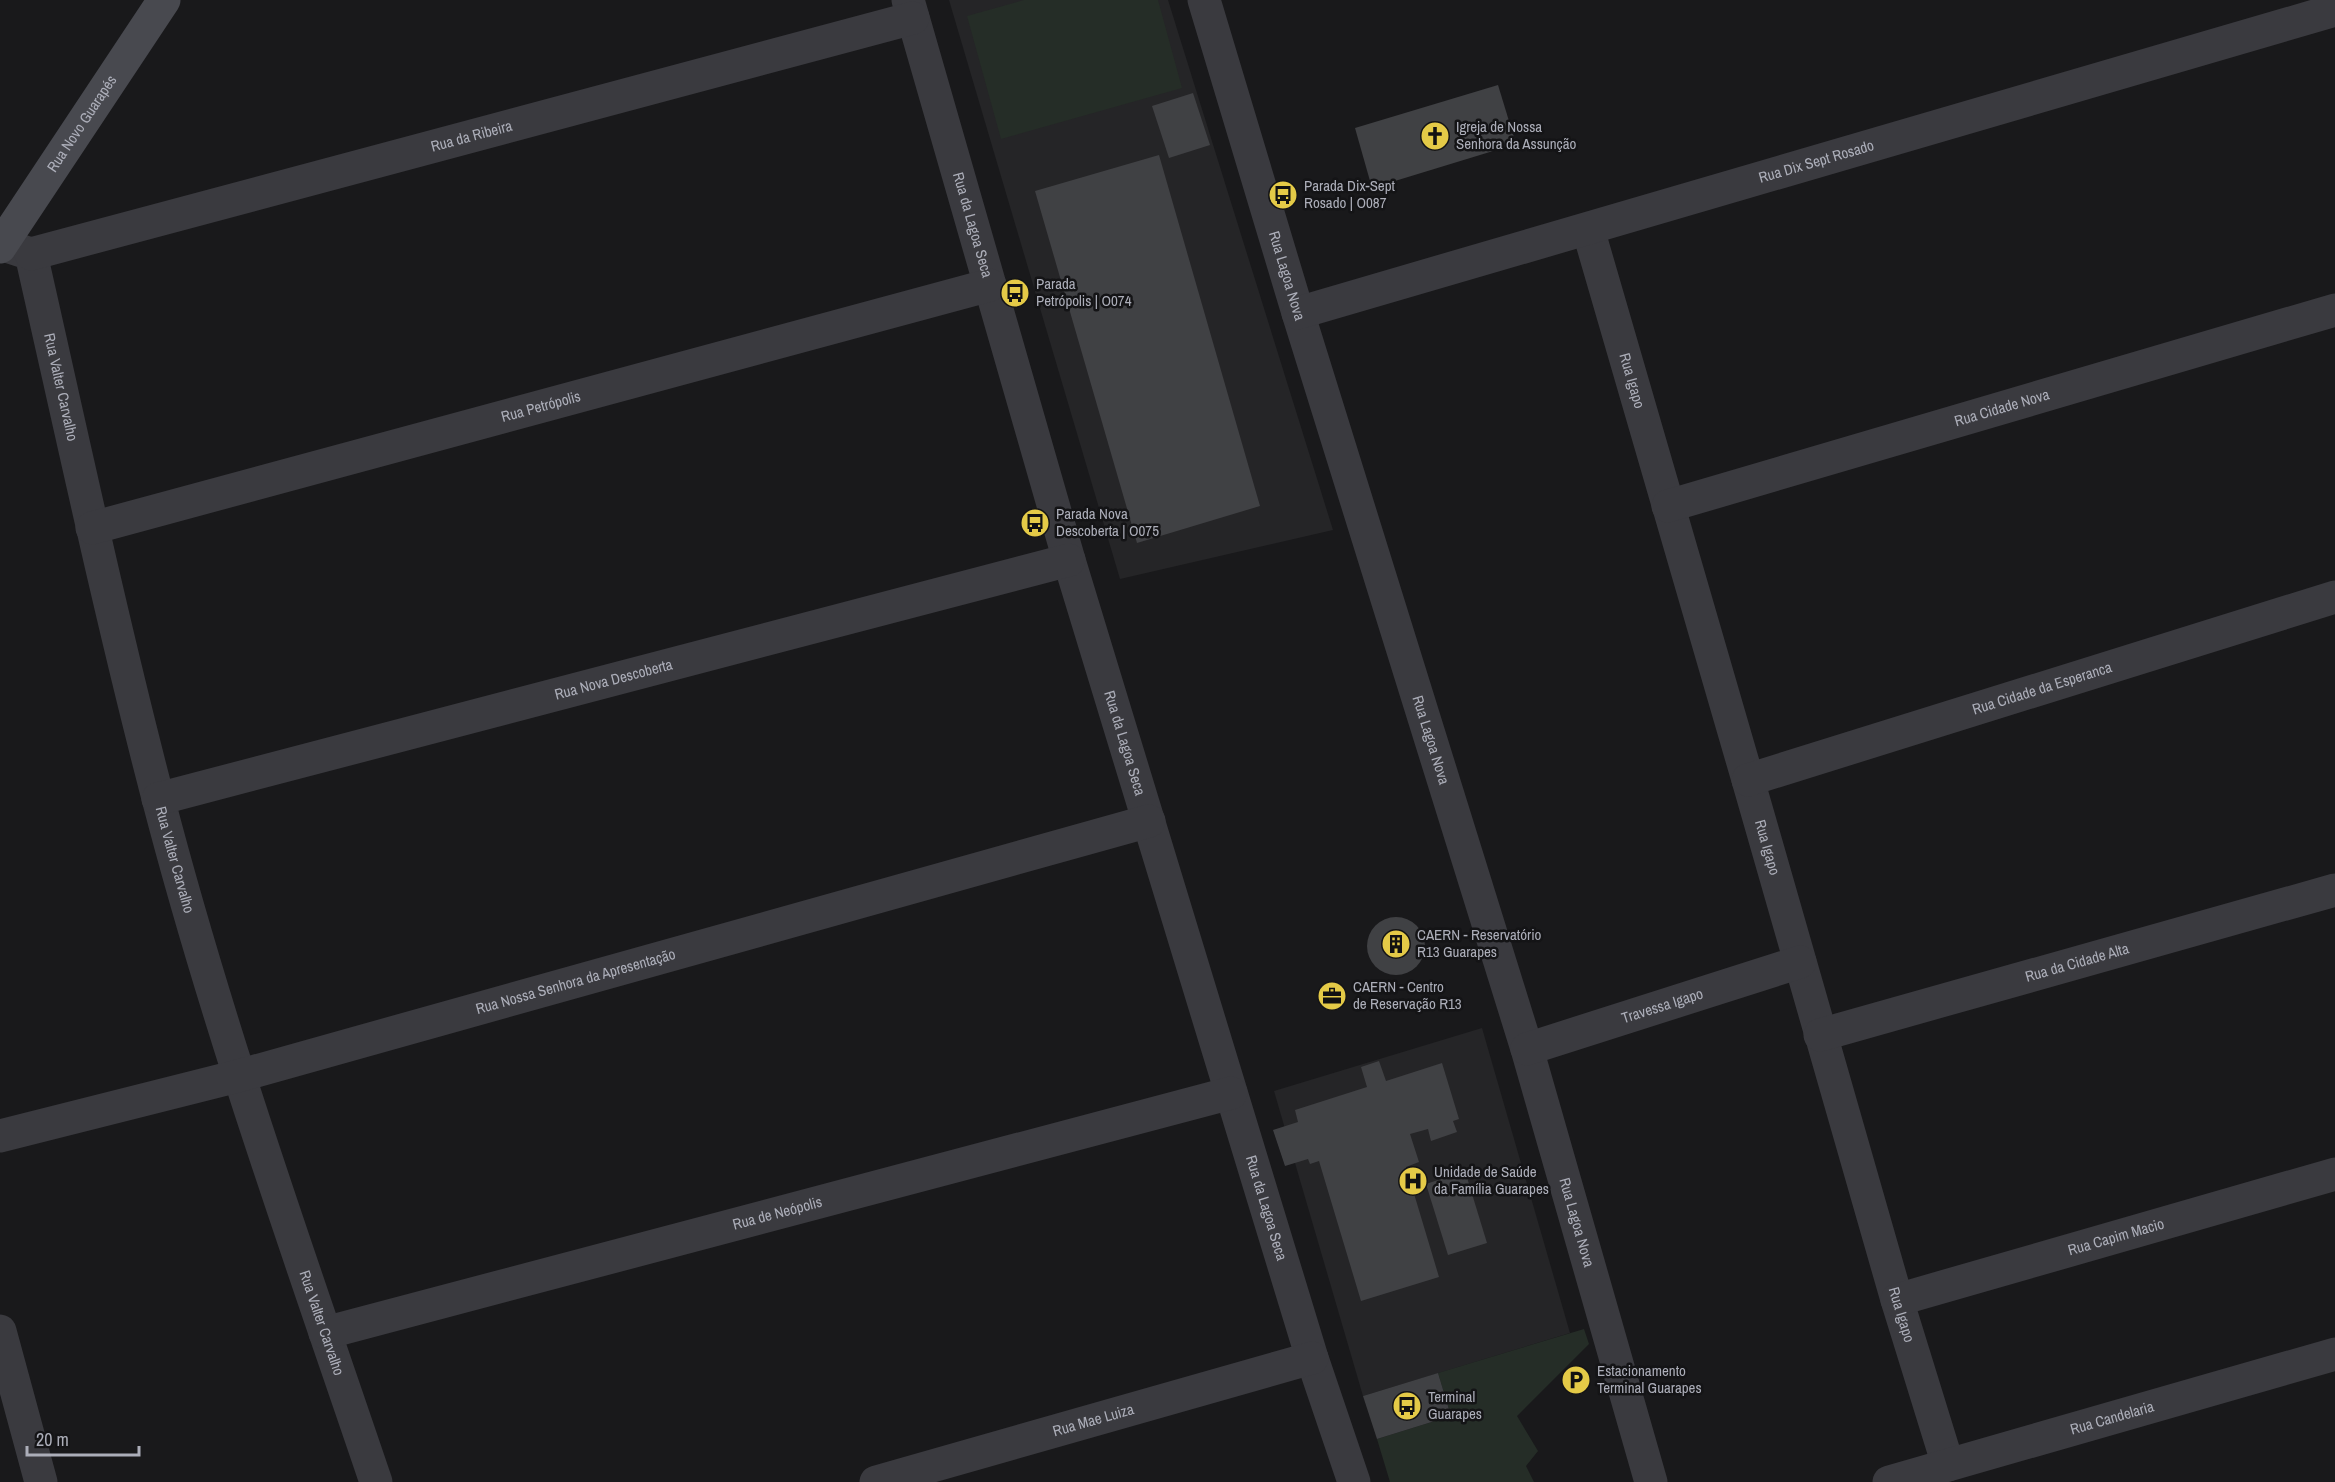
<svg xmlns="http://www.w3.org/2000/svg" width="2335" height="1482" font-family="'Archivo Narrow',sans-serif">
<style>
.built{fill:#252527}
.green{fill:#252d27}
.building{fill:#404144}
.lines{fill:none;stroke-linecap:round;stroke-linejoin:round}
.minor{stroke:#3a3a3f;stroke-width:33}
.secondary{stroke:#48494f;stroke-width:33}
.labels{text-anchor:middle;stroke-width:5;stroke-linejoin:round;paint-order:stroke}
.street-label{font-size:15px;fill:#acaeb9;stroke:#141416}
.poi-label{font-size:15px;fill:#acaeb9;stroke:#141416;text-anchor:start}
</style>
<rect width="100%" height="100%" fill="#19191b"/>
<!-- built -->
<g class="built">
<path d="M 949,0 L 1168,0 L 1333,530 L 1120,579 Z"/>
<path d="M 1482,1028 L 1570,1333 L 1363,1396 L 1274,1091 Z"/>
</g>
<!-- green -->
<g class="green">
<path d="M 1024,0 L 1158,0 L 1182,88 L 1001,139 L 967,16 Z"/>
<path d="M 1584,1329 L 1589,1344 L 1517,1416 L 1538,1451 L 1526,1466 L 1534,1482 L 1390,1482 L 1377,1439 L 1451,1416 L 1438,1373 Z"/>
</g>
<!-- building -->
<g class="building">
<path d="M 1498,85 L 1516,144 L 1372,188 L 1355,128 Z"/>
<path d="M 1193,93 L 1210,145 L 1169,158 L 1152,106 Z"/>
<path d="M 1159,155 L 1260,506 L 1137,543 L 1035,191 Z"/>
<circle cx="1396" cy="946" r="29"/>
<path d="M 1379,1061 L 1386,1081 L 1442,1063 L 1459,1119 L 1453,1121 L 1457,1132 L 1431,1141 L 1428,1129 L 1410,1134 L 1419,1162 L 1406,1167 L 1439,1277 L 1361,1301 L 1319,1161 L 1310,1164 L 1308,1159 L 1285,1166 L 1273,1130 L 1298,1122 L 1295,1110 L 1367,1087 L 1361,1067 Z"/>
<path d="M 1465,1171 L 1487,1243 L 1448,1255 L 1426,1184 Z"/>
<path d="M 1438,1373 L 1451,1416 L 1377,1439 L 1363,1396 Z"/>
</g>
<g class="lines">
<!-- minor -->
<g class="minor">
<path id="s1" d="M 908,0 L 1069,560 L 1312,1358 L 1354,1482"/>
<path id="s2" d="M 1204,0 L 1298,313 L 1527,1049 L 1651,1482"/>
<path id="s3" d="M 1588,229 L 1748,780 L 1897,1300 L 1948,1465"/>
<path id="s4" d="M 3,245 L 31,254 C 72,435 111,618 158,798 C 218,1029 299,1255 376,1482"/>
<path id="s5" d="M 31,254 L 913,18"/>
<path id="s6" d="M 1298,313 L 2335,10"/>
<path id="s7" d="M 1668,506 L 2335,310"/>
<path id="s8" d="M 92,528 L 990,285"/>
<path id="s9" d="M 1748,780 L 2335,597"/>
<path id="s10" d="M 158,799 L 1069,560"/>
<path id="s11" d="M 1820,1035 L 2335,890"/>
<path id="s12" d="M 1527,1049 L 1800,962"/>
<path id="s13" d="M 0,1136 L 238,1076 L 1149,821"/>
<path id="s14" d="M 1897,1300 L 2335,1174"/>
<path d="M 0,1331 L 41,1482"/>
<path id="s15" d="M 325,1333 L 1231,1093"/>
<path id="s16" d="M 876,1482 L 1312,1358"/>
<path id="s17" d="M 1889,1482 L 2335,1354"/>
</g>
<!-- secondary -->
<path class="secondary" id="s18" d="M 0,247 L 164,0"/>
</g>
<!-- icons -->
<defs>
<g id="church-disc" transform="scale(1.5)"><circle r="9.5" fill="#e4ca47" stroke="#141416"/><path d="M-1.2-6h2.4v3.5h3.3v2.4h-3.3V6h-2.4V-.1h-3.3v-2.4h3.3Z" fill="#111"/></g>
<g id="bus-disc" transform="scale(1.5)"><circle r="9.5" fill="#e4ca47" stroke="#141416"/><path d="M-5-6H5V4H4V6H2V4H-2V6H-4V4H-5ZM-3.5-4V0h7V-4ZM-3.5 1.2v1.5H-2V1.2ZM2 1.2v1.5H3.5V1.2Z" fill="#111"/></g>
<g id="building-disc" transform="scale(1.5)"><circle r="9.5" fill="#e4ca47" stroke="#141416"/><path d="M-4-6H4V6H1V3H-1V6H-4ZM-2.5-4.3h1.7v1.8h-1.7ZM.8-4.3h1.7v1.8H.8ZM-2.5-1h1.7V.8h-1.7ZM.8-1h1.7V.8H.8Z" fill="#111"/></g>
<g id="office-disc" transform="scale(1.5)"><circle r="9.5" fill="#e4ca47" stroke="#141416"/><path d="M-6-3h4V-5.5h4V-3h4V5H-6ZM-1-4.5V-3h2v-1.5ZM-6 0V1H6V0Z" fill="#111"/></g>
<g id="hospital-disc" transform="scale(1.5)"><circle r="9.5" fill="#e4ca47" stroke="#141416"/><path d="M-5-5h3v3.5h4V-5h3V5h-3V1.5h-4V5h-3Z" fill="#111"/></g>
<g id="parking-disc" transform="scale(1.5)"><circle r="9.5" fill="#e4ca47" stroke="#141416"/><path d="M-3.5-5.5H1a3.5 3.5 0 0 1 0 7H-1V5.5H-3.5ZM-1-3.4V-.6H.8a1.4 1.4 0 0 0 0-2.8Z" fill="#111"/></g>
</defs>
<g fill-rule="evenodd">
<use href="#church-disc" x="1435" y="136"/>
<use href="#bus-disc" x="1283" y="195"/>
<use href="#bus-disc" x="1015" y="293"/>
<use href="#bus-disc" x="1035" y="523"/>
<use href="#building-disc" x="1396" y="944"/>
<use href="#office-disc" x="1332" y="996"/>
<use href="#hospital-disc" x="1413" y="1181"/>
<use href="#parking-disc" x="1576" y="1380"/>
<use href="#bus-disc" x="1407" y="1406"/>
</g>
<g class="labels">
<!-- street labels -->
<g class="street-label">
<text dy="5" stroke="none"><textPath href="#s18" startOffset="148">Rua Novo Guarapés</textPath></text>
<text dy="5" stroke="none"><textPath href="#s5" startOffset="456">Rua da Ribeira</textPath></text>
<text dy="5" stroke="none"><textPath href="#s6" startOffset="540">Rua Dix Sept Rosado</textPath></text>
<text dy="5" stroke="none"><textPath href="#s1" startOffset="234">Rua da Lagoa Seca</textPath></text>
<text dy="5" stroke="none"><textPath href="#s2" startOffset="288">Rua Lagoa Nova</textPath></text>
<text dy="5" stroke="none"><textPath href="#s3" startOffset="158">Rua Igapo</textPath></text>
<text dy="5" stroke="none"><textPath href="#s4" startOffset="166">Rua Valter Carvalho</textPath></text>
<text dy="5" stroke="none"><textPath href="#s8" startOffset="465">Rua Petrópolis</textPath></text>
<text dy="5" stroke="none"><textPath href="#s7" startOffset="348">Rua Cidade Nova</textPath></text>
<text dy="5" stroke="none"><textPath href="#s10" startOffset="471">Rua Nova Descoberta</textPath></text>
<text dy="5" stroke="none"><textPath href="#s9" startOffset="308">Rua Cidade da Esperanca</textPath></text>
<text dy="5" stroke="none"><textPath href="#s2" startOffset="774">Rua Lagoa Nova</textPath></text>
<text dy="5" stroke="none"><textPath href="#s1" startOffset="774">Rua da Lagoa Seca</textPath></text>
<text dy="5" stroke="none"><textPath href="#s3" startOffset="644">Rua Igapo</textPath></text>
<text dy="5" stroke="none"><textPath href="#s4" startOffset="652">Rua Valter Carvalho</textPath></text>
<text dy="5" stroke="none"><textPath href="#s11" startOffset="267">Rua da Cidade Alta</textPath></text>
<text dy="5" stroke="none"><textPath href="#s13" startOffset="596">Rua Nossa Senhora da Apresentação</textPath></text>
<text dy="5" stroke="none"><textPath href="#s12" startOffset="142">Travessa Igapo</textPath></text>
<text dy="5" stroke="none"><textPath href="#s1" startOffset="1260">Rua da Lagoa Seca</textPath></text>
<text dy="5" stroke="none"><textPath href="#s15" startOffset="468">Rua de Neópolis</textPath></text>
<text dy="5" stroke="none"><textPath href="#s2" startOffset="1278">Rua Lagoa Nova</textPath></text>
<text dy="5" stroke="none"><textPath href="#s14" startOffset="228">Rua Capim Macio</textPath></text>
<text dy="5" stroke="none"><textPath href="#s3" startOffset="1130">Rua Igapo</textPath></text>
<text dy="5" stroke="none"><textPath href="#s4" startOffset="1138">Rua Valter Carvalho</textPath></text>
<text dy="5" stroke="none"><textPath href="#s17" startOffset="232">Rua Candelaria</textPath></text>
<text dy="5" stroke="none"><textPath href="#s16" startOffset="226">Rua Mae Luiza</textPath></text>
</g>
<!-- poi labels -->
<g class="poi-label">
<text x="1456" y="132">Igreja de Nossa<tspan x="1456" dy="17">Senhora da Assunção</tspan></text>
<text x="1304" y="191">Parada Dix-Sept<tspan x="1304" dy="17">Rosado | O087</tspan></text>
<text x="1036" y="289">Parada<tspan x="1036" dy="17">Petrópolis | O074</tspan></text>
<text x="1056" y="519">Parada Nova<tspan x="1056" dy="17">Descoberta | O075</tspan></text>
<text x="1417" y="940">CAERN - Reservatório<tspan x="1417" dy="17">R13 Guarapes</tspan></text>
<text x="1353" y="992">CAERN - Centro<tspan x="1353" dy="17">de Reservação R13</tspan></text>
<text x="1434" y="1177">Unidade de Saúde<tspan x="1434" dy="17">da Família Guarapes</tspan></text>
<text x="1597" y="1376">Estacionamento<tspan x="1597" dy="17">Terminal Guarapes</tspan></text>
<text x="1428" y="1402">Terminal<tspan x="1428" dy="17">Guarapes</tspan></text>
</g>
</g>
<!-- scale -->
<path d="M27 1446v9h112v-9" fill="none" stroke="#acaeb9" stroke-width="3"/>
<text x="36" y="1446" font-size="18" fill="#acaeb9" stroke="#141416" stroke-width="4.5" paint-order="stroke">20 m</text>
</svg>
